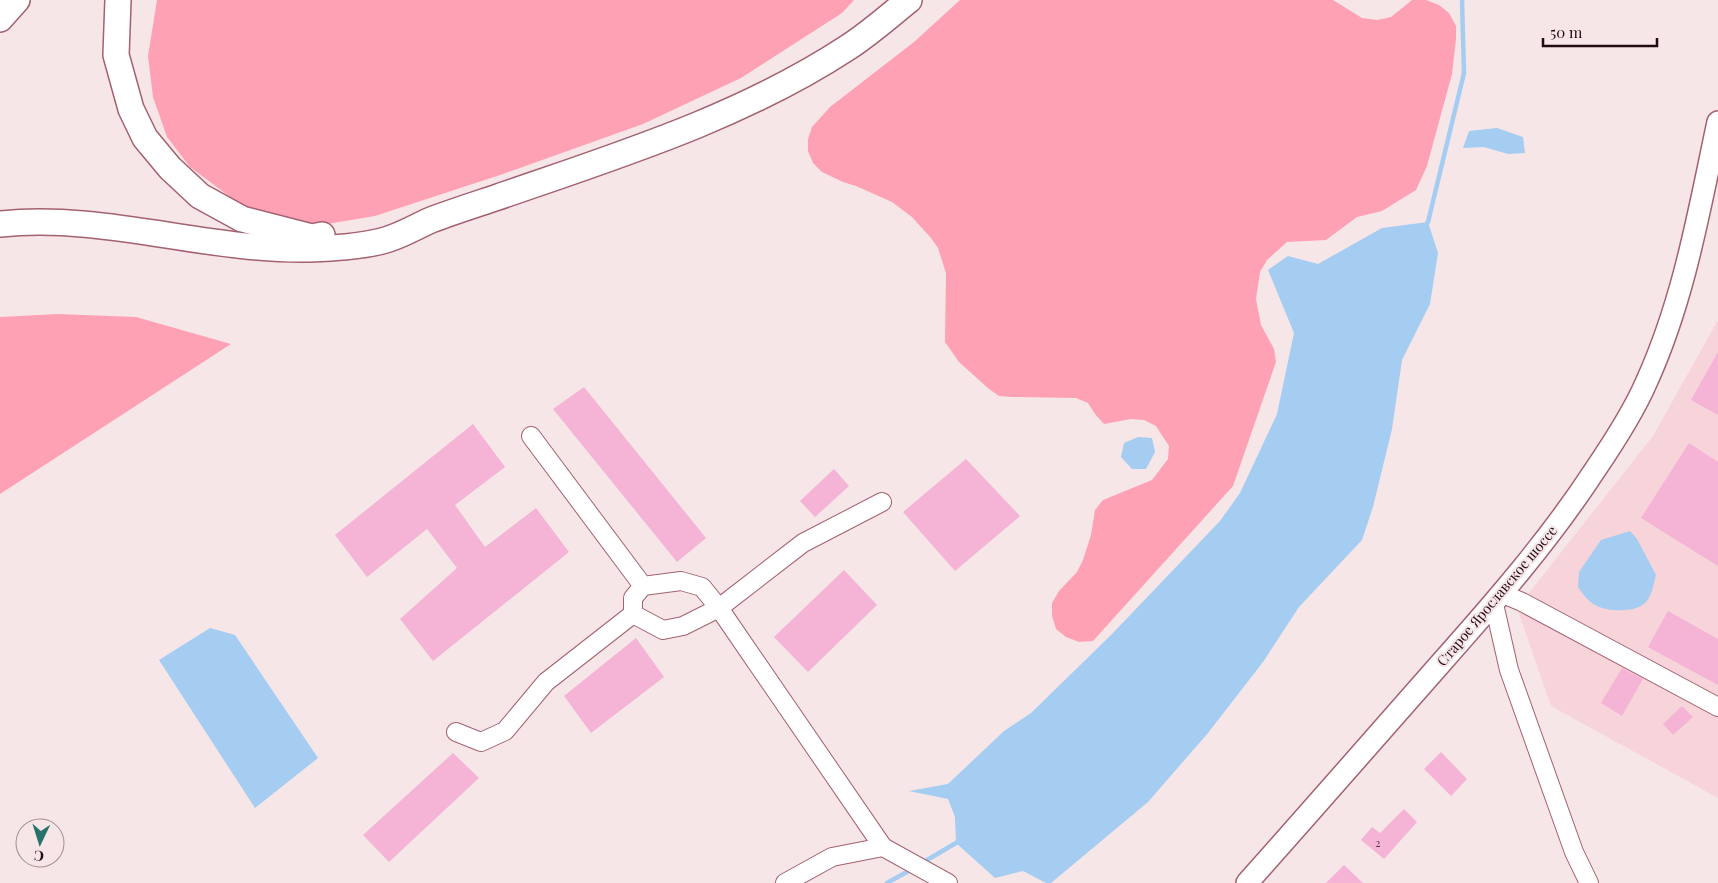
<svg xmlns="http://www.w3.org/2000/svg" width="1718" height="883" font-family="'Playfair Display',serif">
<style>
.built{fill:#f6d4da}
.green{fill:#ffa1b4}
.water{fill:#a5ccf1}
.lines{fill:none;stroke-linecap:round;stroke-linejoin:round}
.stream{stroke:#a5ccf1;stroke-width:4.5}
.building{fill:#f5b3d5}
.minor-casing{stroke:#a4616f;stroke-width:20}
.major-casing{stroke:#a4616f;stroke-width:24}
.highway-casing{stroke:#a4616f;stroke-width:28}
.minor{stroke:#fff;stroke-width:18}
.major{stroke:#fff;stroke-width:21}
.highway{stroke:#fff;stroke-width:25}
.labels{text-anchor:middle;stroke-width:4.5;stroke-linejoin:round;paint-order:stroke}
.number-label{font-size:11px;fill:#583441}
.street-label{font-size:14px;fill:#230910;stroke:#f6e6e8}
</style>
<rect width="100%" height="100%" fill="#f6e6e8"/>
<!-- built -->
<path class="built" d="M 1718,320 L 1718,798 L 1551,706 L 1517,608 L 1653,436 Z"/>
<!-- green -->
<g class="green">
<path d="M 157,0 L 854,0 L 842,13 L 741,78 L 643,124 L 500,175 L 375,216 L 327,224 L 275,219 L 237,202 L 190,167 L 167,137 L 153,97 L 148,56 Z"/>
<path d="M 960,0 L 1333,0 L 1362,18 L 1377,20 L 1391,17 L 1412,0 L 1426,0 L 1439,5 L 1449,13 L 1456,26 L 1456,39 L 1452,74 L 1427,166 L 1416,190 L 1382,211 L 1357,217 L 1326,240 L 1287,242 L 1267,260 L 1260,272 L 1256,299 L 1261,325 L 1274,349 L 1276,362 L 1233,486 L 1093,641 L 1079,642 L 1066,637 L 1056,629 L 1052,616 L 1052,603 L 1059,591 L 1077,572 L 1083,560 L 1091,535 L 1095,510 L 1103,500 L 1152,480 L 1168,459 L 1169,446 L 1156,426 L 1144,420 L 1131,419 L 1104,424 L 1095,414 L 1088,403 L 1076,398 L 1012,397 L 999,396 L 989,389 L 959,362 L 945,342 L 946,273 L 938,248 L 931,238 L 912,217 L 892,202 L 856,186 L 843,182 L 822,172 L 813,163 L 808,151 L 808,139 L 812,127 L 830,107 L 914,42 Z"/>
<path d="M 58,314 L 136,317 L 231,344 L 0,494 L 0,317 Z"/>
</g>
<!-- water -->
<g class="water">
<path d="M 1497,128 L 1523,137 L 1525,153 L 1508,154 L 1484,147 L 1463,148 L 1469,131 Z"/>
<path d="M 1428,222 L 1438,253 L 1430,304 L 1402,360 L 1392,429 L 1373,507 L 1362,540 L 1299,607 L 1263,662 L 1208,733 L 1148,802 L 1051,883 L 1046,883 L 1023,871 L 995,878 L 956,843 L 955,817 L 948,799 L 909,791 L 948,784 L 1004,731 L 1031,713 L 1111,635 L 1220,521 L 1240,493 L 1277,414 L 1294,333 L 1268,270 L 1288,256 L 1318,264 L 1382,228 Z"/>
<path d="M 1138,437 L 1152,438 L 1155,452 L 1146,469 L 1132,469 L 1121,457 L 1124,443 Z"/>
<path d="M 1630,531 L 1637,539 L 1656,575 C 1654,583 1652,594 1647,601 C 1637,613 1610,612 1597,606 C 1588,602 1583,594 1578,587 L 1579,572 L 1601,540 Z"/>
<path d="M 210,628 L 235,635 L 318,758 L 255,808 L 159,660 Z"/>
</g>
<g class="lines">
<!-- stream -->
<g class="stream">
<path d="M 1425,226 L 1428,222 L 1464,73 L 1462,0"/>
<path d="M 922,863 L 961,840"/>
<path d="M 887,883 L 914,868"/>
</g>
</g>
<!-- building -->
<g class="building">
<path d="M 1718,352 L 1718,415 L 1691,400 Z"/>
<path d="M 584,387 L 706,538 L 677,562 L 553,409 Z"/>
<path d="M 473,424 L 505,467 L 455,505 L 485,547 L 536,508 L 569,552 L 433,661 L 400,619 L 457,568 L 427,529 L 367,577 L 335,535 Z"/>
<path d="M 1689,443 L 1718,462 L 1718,566 L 1641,518 Z"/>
<path d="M 966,459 L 1020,516 L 955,571 L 903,512 Z"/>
<path d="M 834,469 L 849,486 L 815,517 L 800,501 Z"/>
<path d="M 844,570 L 877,605 L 808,672 L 774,637 Z"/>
<path d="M 1668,611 L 1718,639 L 1718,685 L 1648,647 Z"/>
<path d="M 636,638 L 664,677 L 591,733 L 564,696 Z"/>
<path d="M 1622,668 L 1643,679 L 1622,716 L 1601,703 Z"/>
<path d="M 1682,706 L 1693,717 L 1673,735 L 1663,724 Z"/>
<path d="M 1441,752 L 1467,779 L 1451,796 L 1424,769 Z"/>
<path d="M 453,753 L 479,778 L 389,862 L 363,835 Z"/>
<path d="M 1404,809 L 1417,822 L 1384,859 L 1361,840 L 1372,827 L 1380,833 Z"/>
<path d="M 1344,865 L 1363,883 L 1326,883 Z"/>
</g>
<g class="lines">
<!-- minor casing -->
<g class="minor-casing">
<g id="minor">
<path d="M 531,436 L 643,586 L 681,581 L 702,587 L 719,608 L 883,847 L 948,883"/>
<path d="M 643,586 L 633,598 L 633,614 L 663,630 L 683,626 L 719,608 L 803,543 L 882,502"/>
<path d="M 1503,594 L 1522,602 L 1718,707"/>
<path d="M 1494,604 L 1509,670 L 1574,852 L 1589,883"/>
<path d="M 456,732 L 481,742 L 505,731 L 546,682 L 633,614"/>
<path d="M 785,883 L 832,857 L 883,847"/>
</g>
</g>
<!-- major casing -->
<g class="major-casing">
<path id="major" d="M 1247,883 C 1312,810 1376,737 1441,663 C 1496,601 1550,539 1595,470 C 1614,442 1633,413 1646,383 C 1684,300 1699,211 1718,122"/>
</g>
<!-- highway casing -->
<g class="highway-casing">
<g id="highway">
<path d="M 118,0 L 116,55 L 131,109 L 145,138 L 170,168 L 200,196 L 242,219 L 312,237 L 322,235"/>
<path d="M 0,19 L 17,0"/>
<path d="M 0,224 C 104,213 206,251 309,249 C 334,248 358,247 382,241 C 399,237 415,227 431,220 C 452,212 474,205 495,198 C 616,156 740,118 847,48 C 869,34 889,16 909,0"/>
</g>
</g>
<!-- minor -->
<use href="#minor" class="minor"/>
<!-- major -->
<use href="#major" class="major"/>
<!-- highway -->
<use href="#highway" class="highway"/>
</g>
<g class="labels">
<!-- number labels -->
<g class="number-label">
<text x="1378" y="847">2</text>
</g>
<!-- street labels -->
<g class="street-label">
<text transform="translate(1497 596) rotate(-50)" y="5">Старое Ярославское шоссе</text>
</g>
</g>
<!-- north arrow -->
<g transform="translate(40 843) rotate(184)"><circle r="24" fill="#f6e6e8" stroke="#a28e92"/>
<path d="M0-4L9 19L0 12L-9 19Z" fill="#29726b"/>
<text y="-8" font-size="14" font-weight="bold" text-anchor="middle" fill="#230910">С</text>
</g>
<!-- scale -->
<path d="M1543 38v8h114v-8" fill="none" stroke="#230910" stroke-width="2.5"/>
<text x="1550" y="38" font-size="15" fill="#230910" stroke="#f6e6e8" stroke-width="4" paint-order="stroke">50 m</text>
</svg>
